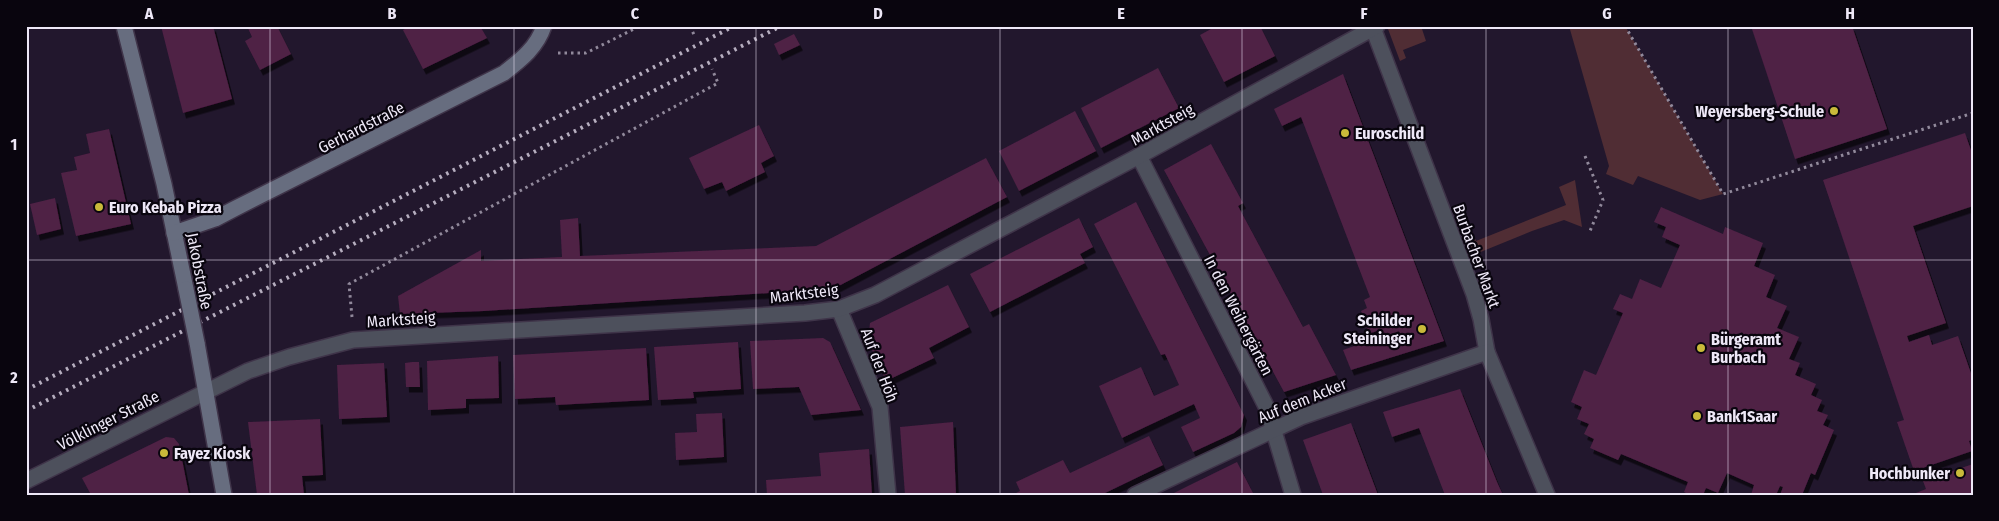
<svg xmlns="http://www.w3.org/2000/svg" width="1999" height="521" font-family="'Fira Sans Condensed',sans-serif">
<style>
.green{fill:#502d34}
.building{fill:#4f2045;filter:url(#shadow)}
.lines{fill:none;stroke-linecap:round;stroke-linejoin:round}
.street-casing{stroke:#3f3449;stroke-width:18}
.secondary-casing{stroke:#3f3449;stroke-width:18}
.path{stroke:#91899b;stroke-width:3;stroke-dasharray:2.5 4;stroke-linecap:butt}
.street{stroke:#4d505c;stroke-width:15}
.secondary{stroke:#676d7f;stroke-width:15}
.rail{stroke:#b6aebf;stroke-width:4;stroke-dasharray:2.5 5;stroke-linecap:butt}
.secondary-bridge-casing{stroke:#3f3449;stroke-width:18;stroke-linecap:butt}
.secondary-bridge{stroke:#676d7f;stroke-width:15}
.grid{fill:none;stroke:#eee8f7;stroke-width:1;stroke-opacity:0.55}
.poi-dot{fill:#c9ba3a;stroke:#09050e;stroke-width:2}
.labels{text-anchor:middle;stroke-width:4.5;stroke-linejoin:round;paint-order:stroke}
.poi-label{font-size:16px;font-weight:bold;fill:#eee8f7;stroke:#09050e;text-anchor:start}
.street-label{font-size:16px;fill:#eee8f7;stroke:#09050e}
.neatline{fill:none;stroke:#eee8f7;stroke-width:2}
.grid-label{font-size:16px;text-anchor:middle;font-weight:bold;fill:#eee8f7}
</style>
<defs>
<filter id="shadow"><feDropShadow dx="3" dy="5.5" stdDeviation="0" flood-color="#0009"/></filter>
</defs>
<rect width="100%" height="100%" fill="#22172d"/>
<!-- green -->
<g class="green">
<path d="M 1393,26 L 1421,26 L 1426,41 L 1403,50 L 1406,58 L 1400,61 L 1388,29 Z"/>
<path d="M 1569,26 L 1625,26 L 1723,194 L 1700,200 L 1638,176 L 1633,185 L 1606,174 L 1609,166 Z"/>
<path d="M 1575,180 L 1582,227 L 1564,220 L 1532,231 L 1461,260 L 1457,249 L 1469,243 L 1458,217 L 1465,214 L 1476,241 L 1566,205 L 1559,187 Z"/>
</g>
<!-- building -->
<g class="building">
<path d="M 161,26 L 213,26 L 232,99 L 183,113 Z"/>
<path d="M 247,26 L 277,26 L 291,54 L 260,70 L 245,41 L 252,37 Z"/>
<path d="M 410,26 L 480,26 L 487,38 L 423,69 L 403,30 Z"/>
<path d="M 1210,26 L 1260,26 L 1275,56 L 1224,82 L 1200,35 L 1211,29 Z"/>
<path d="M 1751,26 L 1852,26 L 1887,129 L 1795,159 Z"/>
<path d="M 794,34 L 800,45 L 779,55 L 774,44 Z"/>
<path d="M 1158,68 L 1179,108 L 1101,148 L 1081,108 Z"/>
<path d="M 1343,74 L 1444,341 L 1351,370 L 1343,350 L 1382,336 L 1379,330 L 1369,334 L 1361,311 L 1367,308 L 1364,300 L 1370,297 L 1301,117 L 1282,126 L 1274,109 Z"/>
<path d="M 1075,111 L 1096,151 L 1019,191 L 999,151 Z"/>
<path d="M 759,125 L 774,156 L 761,163 L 765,172 L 726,191 L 722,182 L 704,189 L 689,158 Z"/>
<path d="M 109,129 L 131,224 L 76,236 L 61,173 L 77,170 L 74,157 L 90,153 L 86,134 Z"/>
<path d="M 1965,133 L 1973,156 L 1973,206 L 1913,226 L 1946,323 L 1907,336 L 1909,342 L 1929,335 L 1932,345 L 1958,336 L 1973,379 L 1973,439 L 1969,441 L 1972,451 L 1914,471 L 1897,422 L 1904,420 L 1823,180 Z"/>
<path d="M 1211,144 L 1243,203 L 1238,206 L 1303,327 L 1309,324 L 1336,375 L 1284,392 L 1164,170 Z"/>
<path d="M 986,158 L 1007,197 L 833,289 L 484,311 L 400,314 L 398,296 L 481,250 L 481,261 L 562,257 L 560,220 L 578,218 L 580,256 L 816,246 Z"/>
<path d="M 55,198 L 61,229 L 37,235 L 30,204 Z"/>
<path d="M 1136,202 L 1244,415 L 1241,427 L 1234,433 L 1193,452 L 1181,427 L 1200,418 L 1194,404 L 1122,438 L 1099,386 L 1141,367 L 1154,396 L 1179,385 L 1165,354 L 1161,355 L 1094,224 Z"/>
<path d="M 1661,207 L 1723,234 L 1725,227 L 1763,243 L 1754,266 L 1775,275 L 1766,297 L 1787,306 L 1777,328 L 1799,337 L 1789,359 L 1800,363 L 1795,375 L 1816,384 L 1811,395 L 1822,400 L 1817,411 L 1828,415 L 1823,425 L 1834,430 L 1815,475 L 1811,473 L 1802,495 L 1780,495 L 1783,487 L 1780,486 L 1776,495 L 1751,495 L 1754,485 L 1727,473 L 1718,493 L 1706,488 L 1703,495 L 1690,495 L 1684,492 L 1688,482 L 1621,454 L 1618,460 L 1590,448 L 1594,439 L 1584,434 L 1589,424 L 1577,419 L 1582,407 L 1571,402 L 1584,370 L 1596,375 L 1623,313 L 1613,309 L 1620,294 L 1632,299 L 1640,279 L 1661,288 L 1680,245 L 1662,237 L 1666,227 L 1654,222 Z"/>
<path d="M 1079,218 L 1093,247 L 1080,254 L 1085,263 L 990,312 L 970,274 Z"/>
<path d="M 948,285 L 969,327 L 929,348 L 934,358 L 886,381 L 868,341 L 870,323 Z"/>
<path d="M 823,338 L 830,342 L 861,410 L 811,415 L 799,387 L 753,389 L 750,341 Z"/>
<path d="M 738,342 L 741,389 L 693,392 L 694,398 L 658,400 L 654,347 Z"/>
<path d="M 646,348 L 649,400 L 556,405 L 555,397 L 515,399 L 513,355 Z"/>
<path d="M 498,356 L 499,398 L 466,399 L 466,408 L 428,410 L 427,361 Z"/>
<path d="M 412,362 L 419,362 L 420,387 L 406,387 L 405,363 Z"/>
<path d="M 384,363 L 387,417 L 339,419 L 337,365 Z"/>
<path d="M 1460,389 L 1497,482 L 1503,495 L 1445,495 L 1419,428 L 1392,437 L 1383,412 Z"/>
<path d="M 722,413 L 724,457 L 676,460 L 675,433 L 697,432 L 696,414 Z"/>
<path d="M 320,419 L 323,475 L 302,476 L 304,495 L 257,495 L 248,422 Z"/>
<path d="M 953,422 L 956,495 L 905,495 L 900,427 Z"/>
<path d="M 1351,423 L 1378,495 L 1323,495 L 1303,440 Z"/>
<path d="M 1149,436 L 1163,465 L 1101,495 L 1012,495 L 1020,491 L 1016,482 L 1063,460 L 1070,473 Z"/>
<path d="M 166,437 L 174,438 L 179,444 L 189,495 L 91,495 L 82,478 Z"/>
<path d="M 869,449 L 872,495 L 767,495 L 766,480 L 821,476 L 819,453 Z"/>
<path d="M 1237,462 L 1254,495 L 1170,495 L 1190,485 Z"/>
<path d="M 1973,464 L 1973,495 L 1911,495 L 1926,489 L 1923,481 Z"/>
</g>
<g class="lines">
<!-- street casing -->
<g class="street-casing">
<g id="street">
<path d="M 1373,28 L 1474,294 L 1481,319 L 1487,352 L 1547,495"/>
<path d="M 1139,156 L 1267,408 L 1293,495"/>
<path d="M 839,309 L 880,407 L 888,495"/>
<path d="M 26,481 L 248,371 L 289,357 L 353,340 L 805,313 L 839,309 L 875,295 L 1139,156 L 1377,26"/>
<path d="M 1135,495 L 1301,417 L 1487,352"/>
</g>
</g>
<!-- secondary casing -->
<g class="secondary-casing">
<g id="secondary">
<path d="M 124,26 L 164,184 L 186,289"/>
<path d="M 174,233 L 215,219 L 234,209 L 504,73 C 522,59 537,47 544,26"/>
<path d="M 197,343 L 224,495"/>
</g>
</g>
<!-- path -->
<g class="path">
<path d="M 690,26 L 695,37"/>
<path d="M 1625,26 L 1723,194 L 1973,113"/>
<path d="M 558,53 L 586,53 L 640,26"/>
<path d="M 1585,156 L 1603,200 L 1590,231"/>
<path d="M 352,317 L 349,284 L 718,83 L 712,69"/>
</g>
<!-- street -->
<use href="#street" class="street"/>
<!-- secondary -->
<use href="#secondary" class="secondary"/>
<!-- rail -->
<g class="rail">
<path d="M 26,390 L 734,26"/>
<path d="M 26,411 L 781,26"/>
</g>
<!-- secondary-bridge casing -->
<g class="secondary-bridge-casing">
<path id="secondary-bridge" d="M 186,289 L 197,343"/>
</g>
<!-- secondary-bridge -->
<use href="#secondary-bridge" class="secondary-bridge"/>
</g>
<!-- grid -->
<path class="grid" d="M 270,26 L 270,495M 514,26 L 514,495M 756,26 L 756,495M 1000,26 L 1000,495M 1242,26 L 1242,495M 1486,26 L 1486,495M 1728,26 L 1728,495M 26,260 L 1973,260"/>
<!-- markers -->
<g class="poi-dot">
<circle cx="1834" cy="111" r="5"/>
<circle cx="1345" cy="133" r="5"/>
<circle cx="99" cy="207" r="5"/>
<circle cx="1422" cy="329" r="5"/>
<circle cx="1701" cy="348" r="5"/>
<circle cx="1697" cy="416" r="5"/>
<circle cx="164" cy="453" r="5"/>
<circle cx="1960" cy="473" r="5"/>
</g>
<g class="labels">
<!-- poi labels -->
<g class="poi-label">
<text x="1824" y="117" text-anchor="end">Weyersberg-Schule</text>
<text x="1355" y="139">Euroschild</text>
<text x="109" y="213">Euro Kebab Pizza</text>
<text x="1412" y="326" text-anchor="end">Schilder<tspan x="1412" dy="18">Steininger</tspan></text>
<text x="1711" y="345">Bürgeramt<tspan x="1711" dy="18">Burbach</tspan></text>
<text x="1707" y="422">Bank1Saar</text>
<text x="174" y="459">Fayez Kiosk</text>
<text x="1950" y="479" text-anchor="end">Hochbunker</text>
</g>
<!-- street labels -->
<g class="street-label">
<text transform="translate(1162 124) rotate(-29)" y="6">Marktsteig</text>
<text transform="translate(361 127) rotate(-27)" y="6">Gerhardstraße</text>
<text transform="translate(1477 256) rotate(70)" y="6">Burbacher Markt</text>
<text transform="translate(200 271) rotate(79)" y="6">Jakobstraße</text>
<text transform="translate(804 293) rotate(-7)" y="6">Marktsteig</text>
<text transform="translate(1239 315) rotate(63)" y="6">In den Weihergärten</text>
<text transform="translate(401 319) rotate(-4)" y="6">Marktsteig</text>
<text transform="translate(880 365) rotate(69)" y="6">Auf der Höh</text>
<text transform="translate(1302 400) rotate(-22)" y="6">Auf dem Acker</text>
<text transform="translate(108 420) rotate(-27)" y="6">Völklinger Straße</text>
</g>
</g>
<!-- border -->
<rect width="1999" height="521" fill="none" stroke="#09050e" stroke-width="55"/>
<rect x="28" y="28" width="1944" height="466" class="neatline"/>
<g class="grid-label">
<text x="149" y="19">A</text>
<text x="392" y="19">B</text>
<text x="635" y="19">C</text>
<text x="878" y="19">D</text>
<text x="1121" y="19">E</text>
<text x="1364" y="19">F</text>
<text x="1607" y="19">G</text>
<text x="1850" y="19">H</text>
<text x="14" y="150">1</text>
<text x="14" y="383">2</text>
</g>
</svg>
